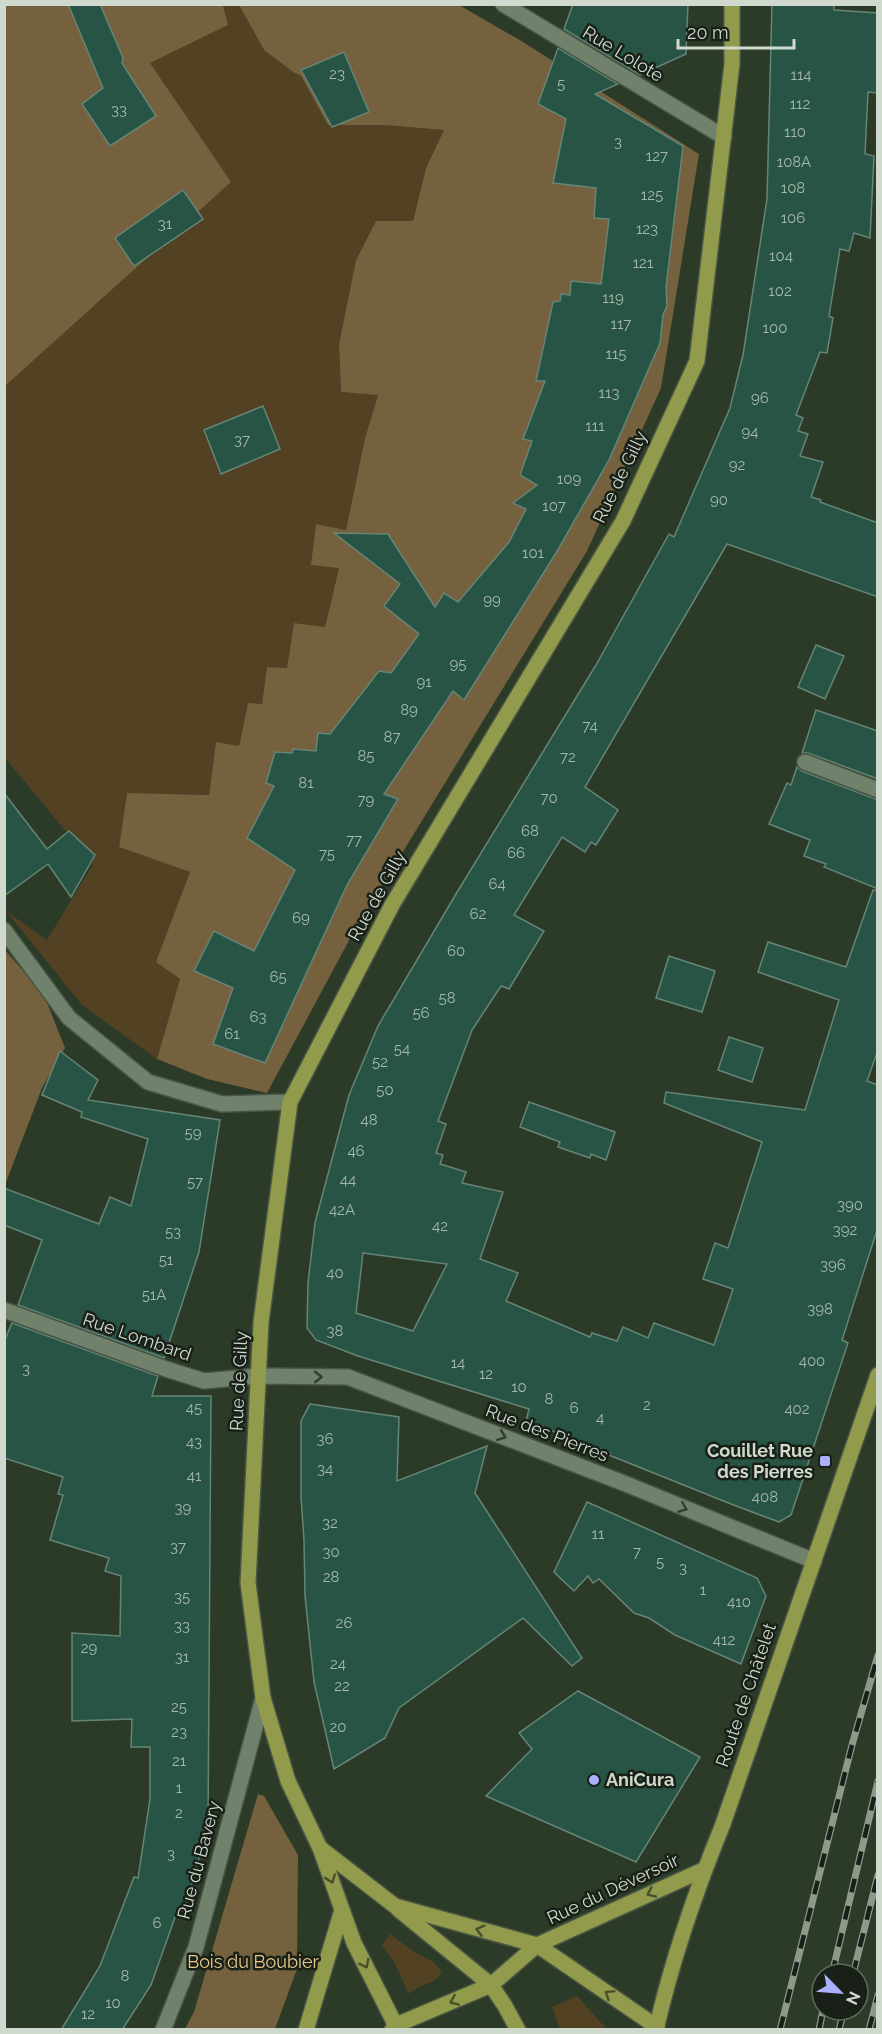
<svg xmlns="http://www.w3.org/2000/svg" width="882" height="2034" font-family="Raleway,sans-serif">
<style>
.green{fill:#524122}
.forest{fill:#75613d}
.building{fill:#275444;stroke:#668578;stroke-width:1.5;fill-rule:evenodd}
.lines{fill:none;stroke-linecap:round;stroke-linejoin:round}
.minor-casing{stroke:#485544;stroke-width:18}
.major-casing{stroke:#485544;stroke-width:18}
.minor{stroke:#70826b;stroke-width:15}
.major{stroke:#929a4b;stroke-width:15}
.rail-casing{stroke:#8d998a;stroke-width:7}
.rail{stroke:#192017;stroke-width:4.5;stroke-dasharray:14;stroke-linecap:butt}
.oneway{stroke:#333d30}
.oneway2{stroke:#49512c}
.poi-dot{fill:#acaffb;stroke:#192017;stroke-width:2}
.labels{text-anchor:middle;stroke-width:5;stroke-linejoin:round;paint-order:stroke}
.number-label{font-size:15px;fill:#a5b8ab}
.street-label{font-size:18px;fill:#cfd9cd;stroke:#192017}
.poi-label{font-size:18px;font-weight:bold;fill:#cfd9cd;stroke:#192017;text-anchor:end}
.park-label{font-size:18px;fill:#e9c789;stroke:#192017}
</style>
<rect width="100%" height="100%" fill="#2b3b27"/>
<!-- green -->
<g class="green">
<path d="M 223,5 L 239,5 L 264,50 L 293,72 L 301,76 L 329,125 L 384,125 L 444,130 L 426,168 L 413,221 L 376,221 L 356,260 L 339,344 L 341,392 L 378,394 L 365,438 L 346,530 L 316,524 L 339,568 L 325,627 L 294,623 L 287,668 L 267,667 L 262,705 L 248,703 L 239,746 L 216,742 L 209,795 L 127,793 L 119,847 L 190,872 L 157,961 L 180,979 L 157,1059 L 82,1005 L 6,911 L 47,940 L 93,864 L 5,758 L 4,386 L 230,182 L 149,63 L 228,25 Z"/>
<path d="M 390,1934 L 414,1952 L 434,1962 L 442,1973 C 433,1985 419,1984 409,1994 L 394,1962 L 382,1945 Z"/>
<path d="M 577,1996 L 605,2027 L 606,2029 L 560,2029 L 552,2007 Z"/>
</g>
<!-- forest -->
<g class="forest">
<path d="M 5,5 L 223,5 L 228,25 L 150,63 L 231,182 L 5,386 Z"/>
<path d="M 239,5 L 459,5 L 523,42 L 699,154 L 661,388 L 587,551 L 352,935 L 267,1093 L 207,1079 L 157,1059 L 180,979 L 156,962 L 190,872 L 119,847 L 127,793 L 209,795 L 216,742 L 239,746 L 248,703 L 262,704 L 267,667 L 287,668 L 294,623 L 325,627 L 339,568 L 311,565 L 316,524 L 346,530 L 365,438 L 378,395 L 341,392 L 339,344 L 356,260 L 376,221 L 413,221 L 426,168 L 444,130 L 384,125 L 328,125 L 301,76 L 293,72 L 264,50 Z"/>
<path d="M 5,950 L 44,995 L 65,1048 L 42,1088 L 5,1185 Z"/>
<path d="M 258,1794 L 264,1796 L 298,1855 L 297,1969 L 275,2029 L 185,2029 L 194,2012 Z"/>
</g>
<!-- building -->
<g class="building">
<path d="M 68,4 L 100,4 L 123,58 L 122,63 L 156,116 L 110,146 L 82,104 L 103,88 Z"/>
<path d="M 573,4 L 688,4 L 686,54 L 640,75 L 564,29 Z"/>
<path d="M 772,4 L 834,4 L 834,10 L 878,13 L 878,93 L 868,92 L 865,154 L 874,156 L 870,238 L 854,233 L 849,251 L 840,249 L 829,316 L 833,318 L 827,353 L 820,352 L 796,415 L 803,418 L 798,431 L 808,434 L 800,456 L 823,462 L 811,497 L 821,500 L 820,502 L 878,523 L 878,597 L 727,544 L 585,787 L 618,810 L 596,845 L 591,842 L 585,852 L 562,837 L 514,915 L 544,931 L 509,989 L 501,986 L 472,1030 L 438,1121 L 446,1124 L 436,1153 L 443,1155 L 440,1164 L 466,1172 L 462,1183 L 503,1192 L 480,1259 L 518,1273 L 506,1301 L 590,1337 L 592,1333 L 617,1341 L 623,1327 L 648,1338 L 654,1323 L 714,1345 L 733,1289 L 703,1279 L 715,1243 L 728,1248 L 762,1142 L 664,1103 L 666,1092 L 805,1110 L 839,1000 L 758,972 L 768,942 L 846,967 L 873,890 L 878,891 L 878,1050 L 867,1081 L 878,1085 L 878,1227 L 842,1340 L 848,1343 L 791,1515 L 779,1522 L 731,1504 L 609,1455 L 610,1453 L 526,1421 L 529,1409 L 358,1356 L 316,1340 L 307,1328 L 308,1283 L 315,1223 L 349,1095 L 378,1026 L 456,894 L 596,665 L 669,534 L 674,537 L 730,408 L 743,355 L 767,199 ZM 363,1253 L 447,1264 L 413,1331 L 356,1313 Z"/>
<path d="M 558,48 L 618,84 L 595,94 L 683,146 L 666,287 L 667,306 L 663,315 L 660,343 L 609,460 L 556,553 L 464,700 L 453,691 L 384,794 L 398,799 L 347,885 L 265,1063 L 213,1044 L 233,988 L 194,971 L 214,931 L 254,951 L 295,870 L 247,838 L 274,786 L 266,783 L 275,752 L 292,753 L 293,749 L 316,751 L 318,733 L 330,734 L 379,671 L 391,673 L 419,634 L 384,606 L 400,584 L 334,533 L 388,534 L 435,607 L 444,593 L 458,602 L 509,542 L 526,509 L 513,503 L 537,485 L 520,475 L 532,441 L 523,439 L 545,381 L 536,381 L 553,302 L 560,301 L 561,294 L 570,295 L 571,281 L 601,284 L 609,219 L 594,218 L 596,188 L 553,183 L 566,119 L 538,104 Z"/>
<path d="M 344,52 L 369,112 L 332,127 L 301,70 Z"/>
<path d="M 183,190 L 203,219 L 134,266 L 115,238 Z"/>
<path d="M 263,406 L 280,449 L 221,474 L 204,430 Z"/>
<path d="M 816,645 L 844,656 L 825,699 L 798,687 Z"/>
<path d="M 816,710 L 878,731 L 878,779 L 808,753 L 802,753 Z"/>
<path d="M 797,767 L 802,771 L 878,800 L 878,889 L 824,867 L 826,864 L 804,856 L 810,840 L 769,824 L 787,783 L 791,785 Z"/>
<path d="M 4,793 L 47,849 L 69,831 L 95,855 L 71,897 L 48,864 L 4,896 Z"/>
<path d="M 669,956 L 715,971 L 702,1012 L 656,998 Z"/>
<path d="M 729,1037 L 763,1048 L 752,1082 L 718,1070 Z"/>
<path d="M 60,1051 L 98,1080 L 88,1100 L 220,1120 L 199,1252 L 164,1358 L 18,1305 L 42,1240 L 4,1225 L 4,1188 L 99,1224 L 110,1197 L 131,1206 L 148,1139 L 81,1117 L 82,1112 L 42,1095 Z"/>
<path d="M 529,1102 L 615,1132 L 606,1160 L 591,1154 L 590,1158 L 558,1147 L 560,1142 L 520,1127 Z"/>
<path d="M 12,1323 L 158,1376 L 152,1396 L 211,1396 L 208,1826 L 184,1912 L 178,1909 L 151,1985 L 122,2030 L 61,2030 L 100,1966 L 134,1877 L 138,1878 L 150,1799 L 150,1747 L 131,1747 L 132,1719 L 72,1721 L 72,1633 L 120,1636 L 121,1576 L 105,1571 L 109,1558 L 50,1540 L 63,1495 L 58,1494 L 63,1477 L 4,1458 L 4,1342 Z"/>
<path d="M 310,1404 L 399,1417 L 397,1481 L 487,1446 L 475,1493 L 582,1658 L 572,1666 L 523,1618 L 399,1708 L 385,1738 L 334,1769 L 314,1682 L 305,1596 L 304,1540 L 301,1497 L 301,1421 Z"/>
<path d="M 587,1502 L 757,1578 L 766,1596 L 741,1664 L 675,1635 L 649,1618 L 634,1613 L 599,1579 L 593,1583 L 588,1576 L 574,1591 L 554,1572 Z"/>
<path d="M 578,1691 L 700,1757 L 636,1862 L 486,1796 L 532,1749 L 519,1733 Z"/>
</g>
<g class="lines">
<!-- minor casing -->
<g class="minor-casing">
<g id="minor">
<path d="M 503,4 L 724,137"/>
<path d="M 805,762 L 878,790"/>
<path d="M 4,930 L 69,1018 L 148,1082 L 222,1104 L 290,1102"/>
<path d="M 4,1310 L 166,1369 L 204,1381 L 259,1376 L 348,1377 L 626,1484 L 814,1561"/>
<path d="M 163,2030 L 196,1947 L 263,1698"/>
</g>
</g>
<!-- major casing -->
<g class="major-casing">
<g id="major">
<path d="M 320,1848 L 395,1906 L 537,1945 L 657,2027"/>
<path d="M 399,1910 L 491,1985 L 505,2006 L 518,2030"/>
<path d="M 306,2030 L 342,1910"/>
<path d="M 392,2030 L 396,2025 L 491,1985 L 537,1945 L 705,1869"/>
<path d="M 398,2030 L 354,1943 L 320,1848 L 288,1781 L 263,1698 L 248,1583 L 261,1322 L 290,1102 L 392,905 L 623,521 L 697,361 L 732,64 L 732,4"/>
<path d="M 656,2030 C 672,1960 696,1890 723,1824 L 878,1375"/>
</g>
</g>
<!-- minor -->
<use href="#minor" class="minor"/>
<!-- major -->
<use href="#major" class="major"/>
<!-- rail casing -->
<g class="rail-casing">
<g id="rail">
<path d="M 832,1974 L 878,1781"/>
<path d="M 853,1974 L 878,1875"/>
<path d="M 780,2030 L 852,1745 L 878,1655"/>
<path d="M 819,2030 L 823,2010"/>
<path d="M 839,2030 L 844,2010"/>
<path d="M 869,2030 L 878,1995"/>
</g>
</g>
<!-- rail -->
<use href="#rail" class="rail"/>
</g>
<!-- one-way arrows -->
<defs><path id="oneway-chevron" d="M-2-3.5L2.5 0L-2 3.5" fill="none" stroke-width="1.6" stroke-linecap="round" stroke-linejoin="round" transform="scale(1.5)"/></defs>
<g class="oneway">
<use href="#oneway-chevron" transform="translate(318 1377)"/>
<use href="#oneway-chevron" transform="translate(502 1436) rotate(21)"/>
<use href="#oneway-chevron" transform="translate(683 1508) rotate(22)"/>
</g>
<g class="oneway2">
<use href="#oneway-chevron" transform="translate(331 1879) rotate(71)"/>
<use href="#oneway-chevron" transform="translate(651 1893) rotate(155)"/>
<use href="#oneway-chevron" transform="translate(480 1930) rotate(-165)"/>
<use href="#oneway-chevron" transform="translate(365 1964) rotate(63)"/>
<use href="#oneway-chevron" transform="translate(609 1994) rotate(-146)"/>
<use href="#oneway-chevron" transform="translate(454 2001) rotate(157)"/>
</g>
<!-- markers -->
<g class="poi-dot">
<rect x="819" y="1455" width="12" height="12" rx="3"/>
<circle cx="594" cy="1780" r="6"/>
</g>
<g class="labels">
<!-- number labels -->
<g class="number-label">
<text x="337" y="79">23</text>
<text x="801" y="80">114</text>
<text x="561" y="89">5</text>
<text x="800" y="109">112</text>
<text x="119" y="115">33</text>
<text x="795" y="137">110</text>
<text x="618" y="147">3</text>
<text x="657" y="161">127</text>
<text x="794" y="167">108A</text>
<text x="793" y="193">108</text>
<text x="652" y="200">125</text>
<text x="793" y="223">106</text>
<text x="165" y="229">31</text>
<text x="647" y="234">123</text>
<text x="781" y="261">104</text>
<text x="643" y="268">121</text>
<text x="780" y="296">102</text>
<text x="613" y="303">119</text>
<text x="621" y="329">117</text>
<text x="775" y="333">100</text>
<text x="616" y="359">115</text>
<text x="609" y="398">113</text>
<text x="760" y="403">96</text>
<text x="595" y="431">111</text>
<text x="750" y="437">94</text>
<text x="242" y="445">37</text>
<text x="737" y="470">92</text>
<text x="569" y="484">109</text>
<text x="719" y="505">90</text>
<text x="554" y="511">107</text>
<text x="533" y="558">101</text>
<text x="492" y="605">99</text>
<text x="458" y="669">95</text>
<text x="424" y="687">91</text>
<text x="409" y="715">89</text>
<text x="590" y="731">74</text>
<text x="392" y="742">87</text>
<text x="366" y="761">85</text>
<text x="568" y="762">72</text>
<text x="306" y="788">81</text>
<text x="549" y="803">70</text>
<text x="366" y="805">79</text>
<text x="530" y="836">68</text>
<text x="354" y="845">77</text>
<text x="516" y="858">66</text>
<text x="327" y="859">75</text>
<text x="497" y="889">64</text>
<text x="478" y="919">62</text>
<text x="301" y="923">69</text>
<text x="456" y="956">60</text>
<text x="278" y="982">65</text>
<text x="447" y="1003">58</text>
<text x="421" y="1018">56</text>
<text x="258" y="1022">63</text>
<text x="232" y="1039">61</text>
<text x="402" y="1054">54</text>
<text x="380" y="1067">52</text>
<text x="385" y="1095">50</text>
<text x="369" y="1125">48</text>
<text x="193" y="1138">59</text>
<text x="356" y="1156">46</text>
<text x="348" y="1185">44</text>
<text x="195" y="1187">57</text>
<text x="850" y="1210">390</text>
<text x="342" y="1215">42A</text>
<text x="440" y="1231">42</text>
<text x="845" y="1235">392</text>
<text x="173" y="1237">53</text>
<text x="166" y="1265">51</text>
<text x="833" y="1270">396</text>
<text x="335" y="1278">40</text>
<text x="154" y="1300">51A</text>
<text x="820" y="1314">398</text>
<text x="335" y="1336">38</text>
<text x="812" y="1366">400</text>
<text x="458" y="1368">14</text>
<text x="26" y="1374">3</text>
<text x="486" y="1379">12</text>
<text x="519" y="1392">10</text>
<text x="549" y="1404">8</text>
<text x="647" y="1410">2</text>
<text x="194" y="1413">45</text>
<text x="574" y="1413">6</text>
<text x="797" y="1414">402</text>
<text x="600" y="1423">4</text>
<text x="325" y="1444">36</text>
<text x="194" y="1447">43</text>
<text x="325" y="1474">34</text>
<text x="194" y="1481">41</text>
<text x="765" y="1502">408</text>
<text x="183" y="1513">39</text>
<text x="330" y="1528">32</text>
<text x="598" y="1539">11</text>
<text x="178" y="1552">37</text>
<text x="331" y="1557">30</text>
<text x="637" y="1557">7</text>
<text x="660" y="1567">5</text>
<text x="683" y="1573">3</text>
<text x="331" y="1582">28</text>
<text x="703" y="1595">1</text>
<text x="182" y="1602">35</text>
<text x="739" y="1607">410</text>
<text x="344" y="1628">26</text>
<text x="182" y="1631">33</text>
<text x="724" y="1645">412</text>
<text x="89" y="1653">29</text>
<text x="182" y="1662">31</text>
<text x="338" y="1669">24</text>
<text x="342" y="1691">22</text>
<text x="179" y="1712">25</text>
<text x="338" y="1732">20</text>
<text x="179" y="1737">23</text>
<text x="179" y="1766">21</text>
<text x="179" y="1793">1</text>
<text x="179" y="1818">2</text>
<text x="171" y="1859">3</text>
<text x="157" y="1928">6</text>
<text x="125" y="1981">8</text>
<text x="113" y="2008">10</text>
<text x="88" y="2019">12</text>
</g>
<!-- street labels -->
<g class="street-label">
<text transform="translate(623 54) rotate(31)" y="6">Rue Lolote</text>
<text transform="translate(620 477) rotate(-64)" y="6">Rue de Gilly</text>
<text transform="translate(377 896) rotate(-61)" y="6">Rue de Gilly</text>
<text transform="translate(137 1337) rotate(19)" y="6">Rue Lombard</text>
<text transform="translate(239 1381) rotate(-87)" y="6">Rue de Gilly</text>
<text transform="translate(547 1433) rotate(21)" y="6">Rue des Pierres</text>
<text transform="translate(746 1695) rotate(-71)" y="6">Route de Châtelet</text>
<text transform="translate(199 1860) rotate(-75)" y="6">Rue du Bavery</text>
<text transform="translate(613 1889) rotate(-25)" y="6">Rue du Déversoir</text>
</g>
<!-- poi labels -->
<g class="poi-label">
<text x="813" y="1457">Couillet Rue<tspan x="813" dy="21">des Pierres</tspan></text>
<text x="606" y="1786" text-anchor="start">AniCura</text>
</g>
<!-- park labels -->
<g class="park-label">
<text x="253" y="1968">Bois du Boubier</text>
</g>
</g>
<!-- border -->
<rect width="882" height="2034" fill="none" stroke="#cfd9cd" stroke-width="12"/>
<!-- north arrow -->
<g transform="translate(840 1992) rotate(115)"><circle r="28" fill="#192017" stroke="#626a60" stroke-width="1.5"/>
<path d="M0-4.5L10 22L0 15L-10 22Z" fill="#acaffb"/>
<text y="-9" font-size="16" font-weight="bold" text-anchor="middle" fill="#cfd9cd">N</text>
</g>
<!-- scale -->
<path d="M678 39v9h116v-9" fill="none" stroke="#cfd9cd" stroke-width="3"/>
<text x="687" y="39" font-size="18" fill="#cfd9cd" stroke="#192017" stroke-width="4.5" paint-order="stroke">20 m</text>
</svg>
